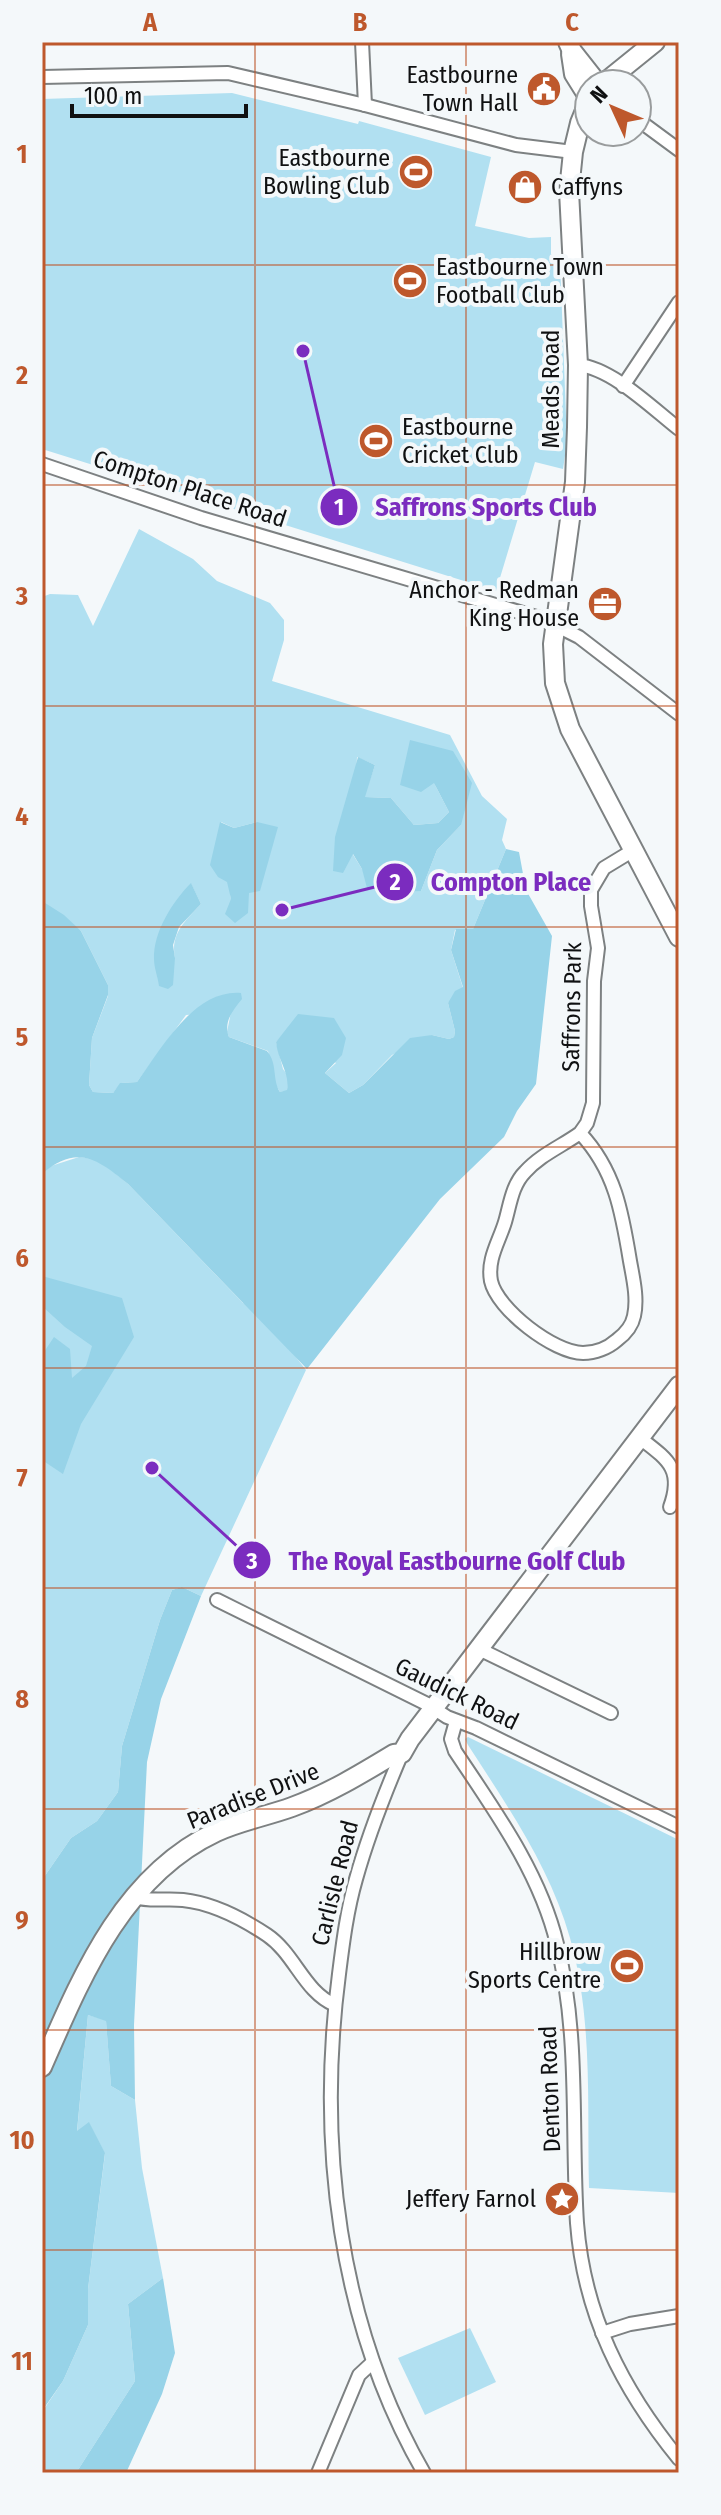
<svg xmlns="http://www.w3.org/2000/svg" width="721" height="2515" font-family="'Fira Sans Condensed',sans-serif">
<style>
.green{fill:#b1e0f1;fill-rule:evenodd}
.forest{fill:#97d3e8}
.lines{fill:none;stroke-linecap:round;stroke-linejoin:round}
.street-casing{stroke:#7d8182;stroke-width:16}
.secondary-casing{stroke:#7d8182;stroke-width:22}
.street{stroke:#fff;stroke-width:12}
.secondary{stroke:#fff;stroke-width:18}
.grid{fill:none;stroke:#be582c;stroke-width:2;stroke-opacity:0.55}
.labels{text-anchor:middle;stroke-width:8;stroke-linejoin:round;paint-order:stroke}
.poi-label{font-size:24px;fill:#101112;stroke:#f4f8fa;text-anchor:end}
.street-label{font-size:24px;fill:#101112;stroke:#f4f8fa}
.leader{fill:none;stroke:#7b2cbf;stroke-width:3}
.callout-dot{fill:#7b2cbf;stroke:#f4f8fa;stroke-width:3}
.mark-label{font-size:24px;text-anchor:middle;font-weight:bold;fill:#fff}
.callout-label{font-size:26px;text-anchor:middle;font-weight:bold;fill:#7b2cbf;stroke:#f4f8fa;stroke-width:8;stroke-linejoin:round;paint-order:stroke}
.neatline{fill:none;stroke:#be582c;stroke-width:3}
.grid-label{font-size:26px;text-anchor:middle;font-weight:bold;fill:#be582c}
</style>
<rect width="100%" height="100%" fill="#f4f8fa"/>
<!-- green -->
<g class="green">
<path d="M 232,93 L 358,124 L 359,121 L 491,157 L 475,226 L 529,238 L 551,237 L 551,254 L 560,261 L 567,442 L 563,469 L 535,462 L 496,591 L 42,449 L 42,99 Z"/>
<path d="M 139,529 L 193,559 L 217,581 L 270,603 L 284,620 L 284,640 L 272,681 L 450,735 L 482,796 L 507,819 L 502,840 L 506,849 L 473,929 L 455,930 L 451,950 L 463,988 L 448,1003 L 455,1031 L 454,1037 L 449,1039 L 432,1035 L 392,1055 L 363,1085 L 349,1093 L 325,1073 L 336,1063 L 286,1031 L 276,1042 L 283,1069 L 289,1077 L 287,1091 L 280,1092 L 275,1084 L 268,1051 L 229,1037 L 227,1032 L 231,1012 L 186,1015 L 137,1082 L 121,1083 L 113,1093 L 93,1092 L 89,1085 L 92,1038 L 108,996 L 108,985 L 81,931 L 42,901 L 42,597 L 50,594 L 78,595 L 93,626 ZM 357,757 L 375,765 L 364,797 L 391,798 L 414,825 L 438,823 L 449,812 L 434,783 L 461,825 L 437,850 L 421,891 L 362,869 L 352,853 ZM 221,822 L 234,828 L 257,822 L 249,892 L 231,899 ZM 191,884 L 201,904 C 185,921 170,934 175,958 L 154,959 Z"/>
<path d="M 79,1157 L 100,1160 L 128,1184 L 243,1303 L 257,1308 L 306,1370 L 201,1596 L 182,1587 L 172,1590 L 160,1620 L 122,1746 L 118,1792 L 97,1821 L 71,1838 L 42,1880 L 42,1174 L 51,1166 Z"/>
<path d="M 468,1737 L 679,1840 L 679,2193 L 589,2188 C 587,2106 593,2018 570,1938 C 550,1867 508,1807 468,1745 L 465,1739 Z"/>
<path d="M 88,2015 L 106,2020 L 111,2086 L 135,2100 L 142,2168 L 163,2278 L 128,2304 L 135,2381 L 76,2473 L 42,2473 L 42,2412 L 63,2381 L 88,2325 L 88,2289 L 105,2154 L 89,2123 L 77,2132 Z"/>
<path d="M 470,2328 L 496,2382 L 425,2415 L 398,2358 Z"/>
</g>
<!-- forest -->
<g class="forest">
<path d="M 410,740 L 453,751 L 472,783 L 461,825 L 437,850 L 421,891 L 395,892 L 367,888 L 362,869 L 353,854 L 343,873 L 333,871 L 335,837 L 358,757 L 375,765 L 365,797 L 391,798 L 414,825 L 438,823 L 449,812 L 434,783 L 421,792 L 400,785 Z"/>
<path d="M 220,822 L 234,828 L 257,822 L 278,827 L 260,891 L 249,893 L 248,913 L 235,923 L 225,914 L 231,899 L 227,882 L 218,877 L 210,865 Z"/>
<path d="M 506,849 L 519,852 L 526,890 L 552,936 L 536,1084 L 517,1111 L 504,1137 L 440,1199 L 307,1369 L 128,1184 C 99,1160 77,1143 42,1174 L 42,901 L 64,915 L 81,931 L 108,985 L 108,995 L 92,1038 L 89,1085 L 93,1092 L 113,1093 L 120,1083 L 137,1082 C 161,1049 194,989 241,993 L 242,999 C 233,1010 223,1022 229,1037 L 267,1051 C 278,1064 272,1080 280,1092 L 287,1090 C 290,1072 278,1062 276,1042 L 298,1014 L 334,1018 L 346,1038 L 342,1055 L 325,1073 L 349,1093 L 363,1085 L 410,1038 L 432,1035 L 449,1039 L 454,1037 L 455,1031 L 448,1003 L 455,991 L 463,987 L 451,950 L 456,929 L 473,929 Z"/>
<path d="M 191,883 L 201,904 L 179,927 L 173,945 L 175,958 L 173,985 L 168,989 L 159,986 C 158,977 154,968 154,959 C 153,932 173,901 191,883 Z"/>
<path d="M 42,1276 L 122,1298 L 134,1337 L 81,1424 L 63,1474 L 42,1460 L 42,1355 L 54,1337 L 70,1349 L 72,1378 L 86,1366 L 92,1346 L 65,1327 L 43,1307 Z"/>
<path d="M 182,1587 L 201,1596 L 161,1699 L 147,1762 L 134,2025 L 135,2100 L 111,2086 L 106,2021 L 88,2015 L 77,2131 L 89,2122 L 105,2153 L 88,2289 L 88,2325 L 63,2381 L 42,2411 L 42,1880 L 71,1838 L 97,1821 L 118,1792 L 122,1746 L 160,1620 L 172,1590 Z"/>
<path d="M 163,2278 L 175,2353 L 162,2394 L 126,2473 L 76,2473 L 135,2381 L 128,2304 Z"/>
</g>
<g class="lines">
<!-- street casing -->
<g class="street-casing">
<g id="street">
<path d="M 362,42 L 365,105"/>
<path d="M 42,77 L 228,73 L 365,105 L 516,145 L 573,152"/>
<path d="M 637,119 L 679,150"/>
<path d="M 578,365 C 612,368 652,408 679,429"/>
<path d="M 623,386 L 679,302"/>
<path d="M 42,464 L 201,518 L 543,619 L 579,637 L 679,714"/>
<path d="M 580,1133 C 562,1146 540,1155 525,1172 C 512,1185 510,1205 505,1222 C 499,1242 487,1259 491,1281 C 497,1309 554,1353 583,1353 C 595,1353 608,1348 617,1340 C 625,1334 632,1326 634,1316 C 638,1298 633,1278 630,1261 C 622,1212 615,1170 580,1133 L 587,1123 L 593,1103 L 594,981 L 598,948 L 591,906 L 591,890 L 604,868 L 632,851"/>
<path d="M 640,1438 C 667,1459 684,1469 670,1507"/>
<path d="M 217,1600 L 427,1704 L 447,1717 L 476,1728 L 679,1827"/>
<path d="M 479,1649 L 611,1713"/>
<path d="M 456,1721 L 451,1739 L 455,1751 C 495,1811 540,1873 557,1944 C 580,2035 571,2130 577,2223 C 584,2315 622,2389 679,2459"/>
<path d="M 402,1753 C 384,1795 368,1836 356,1879 C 347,1910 343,1942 339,1974 C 317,2143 338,2324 424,2473"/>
<path d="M 134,1897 C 151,1902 165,1898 183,1900 C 212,1903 243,1919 267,1935 C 295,1954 304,1992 335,2005"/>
<path d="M 602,2333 L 630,2324 L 679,2316"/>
<path d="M 318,2473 L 359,2375 L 373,2362"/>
</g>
</g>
<!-- secondary casing -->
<g class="secondary-casing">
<g id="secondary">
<path d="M 568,42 L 572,51 L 598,84"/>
<path d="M 571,54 L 574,74 L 589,98"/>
<path d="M 603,84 L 655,42"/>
<path d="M 589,101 L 580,123 L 573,152 L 569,191 L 578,365 L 577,427 L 575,482 L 553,644 L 555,683 L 570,729 L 679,937"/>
<path d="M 42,2067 C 81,1978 122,1876 216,1832 C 240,1821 267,1816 292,1807 C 328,1794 361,1774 394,1754 L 402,1753 L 410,1739 L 679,1386"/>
</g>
</g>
<!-- street -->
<use href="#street" class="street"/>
<!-- secondary -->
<use href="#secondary" class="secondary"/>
</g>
<!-- grid -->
<path class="grid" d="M 255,42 L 255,2473M 466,42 L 466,2473M 42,265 L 679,265M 42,485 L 679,485M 42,706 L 679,706M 42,927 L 679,927M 42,1147 L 679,1147M 42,1368 L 679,1368M 42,1588 L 679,1588M 42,1809 L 679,1809M 42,2030 L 679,2030M 42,2250 L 679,2250"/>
<!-- icons -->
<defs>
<g id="civic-disc" transform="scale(1.8)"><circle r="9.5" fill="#be582c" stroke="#f4f8fa"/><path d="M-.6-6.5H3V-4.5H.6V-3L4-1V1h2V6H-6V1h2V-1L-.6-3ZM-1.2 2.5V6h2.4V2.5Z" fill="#fff"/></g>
<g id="stadium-disc" transform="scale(1.8)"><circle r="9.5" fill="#be582c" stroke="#f4f8fa"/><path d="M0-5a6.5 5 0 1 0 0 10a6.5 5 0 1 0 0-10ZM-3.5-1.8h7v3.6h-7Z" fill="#fff"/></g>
<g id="shop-disc" transform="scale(1.8)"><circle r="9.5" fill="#be582c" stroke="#f4f8fa"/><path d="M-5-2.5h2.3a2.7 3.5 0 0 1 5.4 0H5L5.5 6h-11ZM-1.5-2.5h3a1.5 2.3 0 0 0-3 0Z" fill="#fff"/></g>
<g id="office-disc" transform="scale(1.8)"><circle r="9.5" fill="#be582c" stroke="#f4f8fa"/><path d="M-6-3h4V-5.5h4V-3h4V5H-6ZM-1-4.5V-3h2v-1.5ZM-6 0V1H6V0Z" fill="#fff"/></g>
<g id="sight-disc" transform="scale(1.8)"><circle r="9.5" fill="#be582c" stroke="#f4f8fa"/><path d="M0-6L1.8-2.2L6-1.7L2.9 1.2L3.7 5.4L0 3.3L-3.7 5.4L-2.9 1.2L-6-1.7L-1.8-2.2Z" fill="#fff"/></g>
</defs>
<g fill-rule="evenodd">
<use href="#civic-disc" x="544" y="89"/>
<use href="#stadium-disc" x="416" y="172"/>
<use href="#shop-disc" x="525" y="187"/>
<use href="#stadium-disc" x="410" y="281"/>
<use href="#stadium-disc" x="376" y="441"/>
<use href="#office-disc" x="605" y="604"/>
<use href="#stadium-disc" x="627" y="1966"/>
<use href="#sight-disc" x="562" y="2199"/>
</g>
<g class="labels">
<!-- poi labels -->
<g class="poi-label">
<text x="518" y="83">Eastbourne<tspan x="518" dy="28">Town Hall</tspan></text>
<text x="390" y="166">Eastbourne<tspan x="390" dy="28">Bowling Club</tspan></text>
<text x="551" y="195" text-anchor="start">Caffyns</text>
<text x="436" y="275" text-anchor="start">Eastbourne Town<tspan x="436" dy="28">Football Club</tspan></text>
<text x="402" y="435" text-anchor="start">Eastbourne<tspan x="402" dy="28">Cricket Club</tspan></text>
<text x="579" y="598">Anchor - Redman<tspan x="579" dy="28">King House</tspan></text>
<text x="601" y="1960">Hillbrow<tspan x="601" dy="28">Sports Centre</tspan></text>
<text x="536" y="2207">Jeffery Farnol</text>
</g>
<!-- street labels -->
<g class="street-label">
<text transform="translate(551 389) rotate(-90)" y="8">Meads Road</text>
<text transform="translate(190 489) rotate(18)" y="8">Compton Place Road</text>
<text transform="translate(572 1007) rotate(-89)" y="8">Saffrons Park</text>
<text transform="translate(457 1694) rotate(26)" y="8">Gaudick Road</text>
<text transform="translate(253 1796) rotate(-22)" y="8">Paradise Drive</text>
<text transform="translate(335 1883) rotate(-76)" y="8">Carlisle Road</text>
<text transform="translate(550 2089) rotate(-92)" y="8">Denton Road</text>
</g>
</g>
<!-- callouts -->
<path class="leader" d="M303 351L339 507M282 910L395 882M152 1468L252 1560"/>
<g class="callout-dot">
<circle cx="303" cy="351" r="8"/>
<circle cx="282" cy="910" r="8"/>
<circle cx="152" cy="1468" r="8"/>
<circle cx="339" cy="507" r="20"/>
<circle cx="395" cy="882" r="20"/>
<circle cx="252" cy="1560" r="20"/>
</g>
<g class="mark-label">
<text x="339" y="515">1</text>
<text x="395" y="890">2</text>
<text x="252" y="1569">3</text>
</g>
<g class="callout-label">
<text x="486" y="516">Saffrons Sports Club</text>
<text x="511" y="891">Compton Place</text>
<text x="457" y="1570">The Royal Eastbourne Golf Club</text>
</g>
<!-- border -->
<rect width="721" height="2515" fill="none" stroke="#f4f8fa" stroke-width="88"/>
<!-- north arrow -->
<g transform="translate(613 108) rotate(314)"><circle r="38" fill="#f4f8fa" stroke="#999c9d" stroke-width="2"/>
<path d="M0-6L14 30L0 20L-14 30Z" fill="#be582c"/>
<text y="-12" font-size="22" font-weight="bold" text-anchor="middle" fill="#101112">N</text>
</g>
<!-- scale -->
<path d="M72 104v12h174v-12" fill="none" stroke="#101112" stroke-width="4"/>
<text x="84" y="104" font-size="24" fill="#101112" stroke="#f4f8fa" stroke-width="6" paint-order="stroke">100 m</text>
<rect x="44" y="44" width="633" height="2427" class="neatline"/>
<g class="grid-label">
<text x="150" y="31">A</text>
<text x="360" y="31">B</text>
<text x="572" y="31">C</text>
<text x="22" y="163">1</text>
<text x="22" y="384">2</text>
<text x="22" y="605">3</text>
<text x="22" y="825">4</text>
<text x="22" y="1046">5</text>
<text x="22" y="1267">6</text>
<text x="22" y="1487">7</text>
<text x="22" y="1708">8</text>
<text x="22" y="1929">9</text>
<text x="22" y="2149">10</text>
<text x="22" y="2370">11</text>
</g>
</svg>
